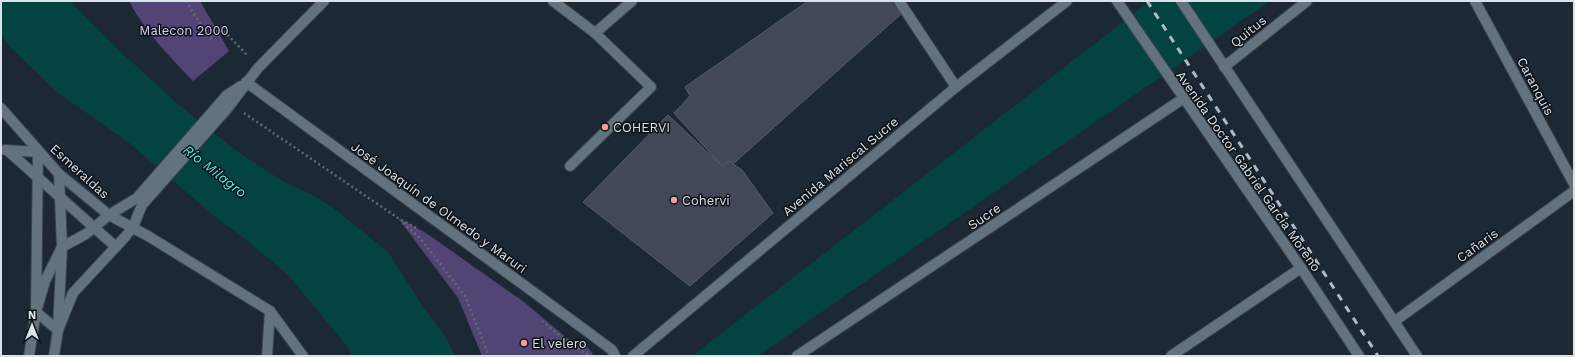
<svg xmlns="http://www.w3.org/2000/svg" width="1575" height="357" font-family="'Work Sans',sans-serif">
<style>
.green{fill:#534476}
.water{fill:#034443}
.building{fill:#434858;stroke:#575c6c}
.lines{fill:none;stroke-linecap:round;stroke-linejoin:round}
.street-casing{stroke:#39444d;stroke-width:12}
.secondary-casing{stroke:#39444d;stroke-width:12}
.path{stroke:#606b75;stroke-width:2.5;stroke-dasharray:2 3;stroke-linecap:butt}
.street{stroke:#63727f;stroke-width:10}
.secondary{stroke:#63727f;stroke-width:10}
.rail{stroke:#b1bac2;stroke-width:3;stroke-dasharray:7 7;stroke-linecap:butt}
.poi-dot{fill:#f49aa1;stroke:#0c1116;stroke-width:1.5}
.labels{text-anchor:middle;stroke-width:3;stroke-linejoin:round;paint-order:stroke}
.park-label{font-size:13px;fill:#dad1f6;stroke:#0c1116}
.street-label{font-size:13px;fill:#dbe3ea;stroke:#0c1116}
.poi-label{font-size:13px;fill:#dbe3ea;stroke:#0c1116;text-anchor:start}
.water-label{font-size:14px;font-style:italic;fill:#53efeb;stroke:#0c1116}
</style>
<rect width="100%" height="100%" fill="#1c2934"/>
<!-- green -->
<g class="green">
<path d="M 129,1 L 200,1 L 229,51 L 193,81 C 170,57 144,31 129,1 Z"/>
<path d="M 398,218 L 426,233 L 524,302 L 568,339 L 586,345 L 594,356 L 482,356 L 458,298 Z"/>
</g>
<!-- water -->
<g class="water">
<path d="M 1,1 L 70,1 L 124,55 L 180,106 L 238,152 L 284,182 L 311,194 L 332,207 L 388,252 L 424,308 L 445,336 L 455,356 L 352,356 L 347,346 L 288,275 L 243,237 L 219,220 L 128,142 L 57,92 L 11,48 L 1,35 Z"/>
<path d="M 1150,1 L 1270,1 L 758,356 L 692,356 Z"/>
</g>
<!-- building -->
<g class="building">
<path d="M 808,1 L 893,1 L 901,14 L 733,164 L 729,161 L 722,166 L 674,113 L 690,96 L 685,87 Z"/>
<path d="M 668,115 L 722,166 L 729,161 L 742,170 L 773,213 L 690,286 L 583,202 Z"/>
</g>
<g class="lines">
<!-- street casing -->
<g class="street-casing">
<g id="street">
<path d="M 553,1 L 595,33 L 651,87 L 570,166"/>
<path d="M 899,1 L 956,87"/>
<path d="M 1475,1 L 1574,184"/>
<path d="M 595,33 L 632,1"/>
<path d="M 1224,67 L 1307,1"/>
<path d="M 246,82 L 588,332 L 612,350 L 615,356"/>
<path d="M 1,108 L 59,174 L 109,215 L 148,236 L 270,311 L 303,356"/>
<path d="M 5,150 L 38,152"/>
<path d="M 7,150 L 116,247"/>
<path d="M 38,152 L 36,312 L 58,330"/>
<path d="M 1395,321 L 1574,191"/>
<path d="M 58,328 L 62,247 L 59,174"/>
<path d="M 267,356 L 270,311"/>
<path d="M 633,356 L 956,87 L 1067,1"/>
<path d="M 797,356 L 1184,98"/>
<path d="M 1171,356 L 1301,268"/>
</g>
</g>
<!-- secondary casing -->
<g class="secondary-casing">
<g id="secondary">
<path d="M 1117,1 L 1301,268 L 1359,356"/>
<path d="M 1181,1 L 1417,356"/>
<path d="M 29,356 L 36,312 L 45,281 L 62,247 L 86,234 L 109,215 L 137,198 L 227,95 L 241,86"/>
<path d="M 54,356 L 58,330 L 73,293 L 125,237 L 133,227 L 142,205 L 227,109 L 258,68 L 324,1"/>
</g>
</g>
<!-- path -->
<g class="path">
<path d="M 186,1 L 210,39 L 221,28 L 248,56"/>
<path d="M 244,113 L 398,218 L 416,228"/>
<path d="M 403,223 L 420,238 L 465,296 L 489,356"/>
<path d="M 542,321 L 573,346 L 590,356"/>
</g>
<!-- street -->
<use href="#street" class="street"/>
<!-- secondary -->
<use href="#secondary" class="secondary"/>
<!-- rail -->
<path class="rail" d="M 1147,1 L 1378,356"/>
</g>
<!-- markers -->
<g class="poi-dot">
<circle cx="605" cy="127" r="4"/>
<circle cx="674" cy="200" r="4"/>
<circle cx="524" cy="343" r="4"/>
</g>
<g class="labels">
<!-- park labels -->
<g class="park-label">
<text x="184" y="35">Malecon 2000</text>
</g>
<!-- street labels -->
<g class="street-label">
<text transform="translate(1248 31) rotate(-39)" y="5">Quitus</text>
<text transform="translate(1536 86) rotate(62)" y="5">Caranquis</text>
<text transform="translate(840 166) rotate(-40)" y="5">Avenida Mariscal Sucre</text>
<text transform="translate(80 171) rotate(42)" y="5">Esmeraldas</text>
<text transform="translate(1249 171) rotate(55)" y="5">Avenida Doctor Gabriel García Moreno</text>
<text transform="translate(439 207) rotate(36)" y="5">José Joaquín de Olmedo y Maruri</text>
<text transform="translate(984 216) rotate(-34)" y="5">Sucre</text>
<text transform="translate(1477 245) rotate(-36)" y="5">Cañaris</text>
</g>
<!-- poi labels -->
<g class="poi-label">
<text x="613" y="132">COHERVI</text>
<text x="682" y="205">Cohervi</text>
<text x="532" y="348">El velero</text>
</g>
<!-- water labels -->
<g class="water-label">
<text transform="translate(215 171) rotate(38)" y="5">Río Milagro</text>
</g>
</g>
<!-- border -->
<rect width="1575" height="357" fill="none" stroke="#dbe3ea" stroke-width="4"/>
<!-- north arrow -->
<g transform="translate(32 325)" stroke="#0c1116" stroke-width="3" paint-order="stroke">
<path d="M0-3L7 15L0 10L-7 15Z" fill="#dbe3ea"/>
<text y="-6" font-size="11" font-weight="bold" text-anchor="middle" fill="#dbe3ea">N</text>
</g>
</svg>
